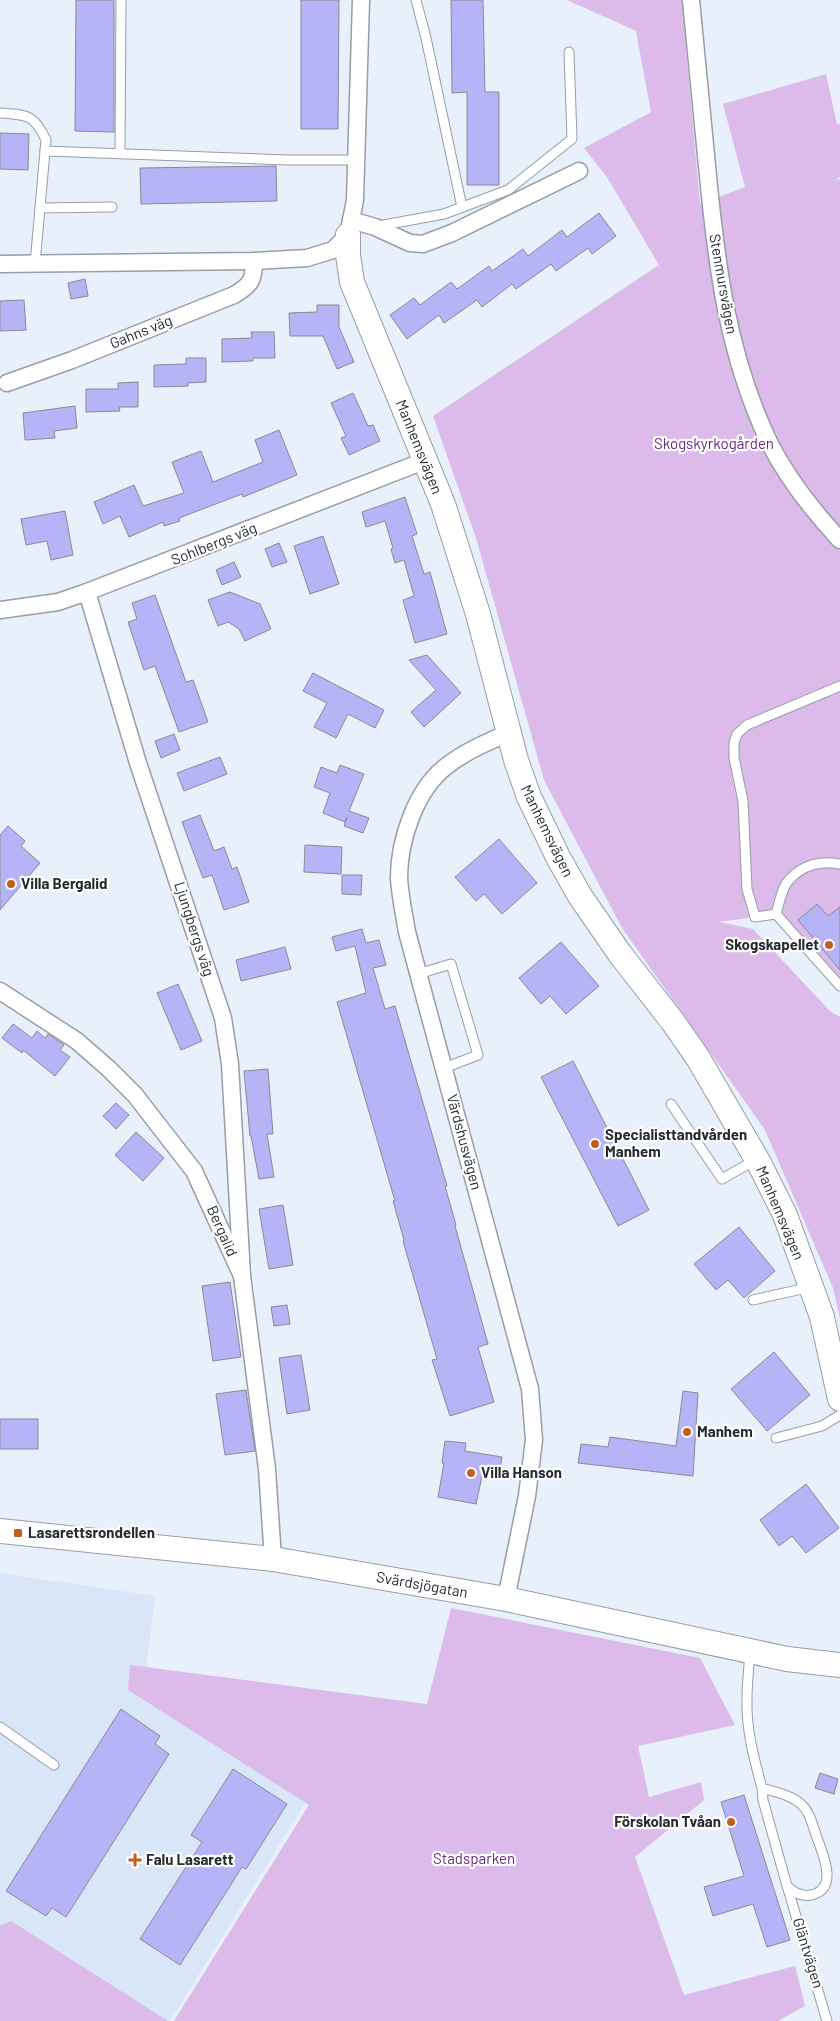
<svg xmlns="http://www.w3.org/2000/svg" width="840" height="2021" font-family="Barlow,sans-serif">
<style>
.built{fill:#d9e6f8}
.green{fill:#dcbae9}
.building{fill:#b6b4f7;stroke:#898995}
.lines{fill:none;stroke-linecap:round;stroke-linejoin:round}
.lane-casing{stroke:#969ea8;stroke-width:11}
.street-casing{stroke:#969ea8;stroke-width:19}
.secondary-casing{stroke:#969ea8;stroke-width:26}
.lane{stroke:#fff;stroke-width:9}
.street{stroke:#fff;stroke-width:16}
.secondary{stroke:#fff;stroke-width:24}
.poi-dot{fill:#c26022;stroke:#fff;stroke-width:2}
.labels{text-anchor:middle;stroke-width:4.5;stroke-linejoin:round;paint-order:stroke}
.street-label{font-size:15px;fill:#282c30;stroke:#fff}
.park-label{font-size:15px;fill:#6b2a81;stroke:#fff}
.poi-label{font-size:15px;font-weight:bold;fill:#282c30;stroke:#fff;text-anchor:start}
</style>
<rect width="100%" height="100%" fill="#e8f0fc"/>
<!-- built -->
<path class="built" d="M 0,1573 L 155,1596 L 144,1689 L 313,1790 L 170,2021 L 144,2021 L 0,1931 Z"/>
<!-- green -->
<g class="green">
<path d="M 567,0 L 682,0 L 700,204 L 745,187 L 723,104 L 826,74 L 837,124 L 840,124 L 840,177 L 835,180 L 840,179 L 840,986 L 776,914 L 719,922 L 753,929 L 830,1011 L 840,1017 L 840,1318 L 833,1288 L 765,1130 L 622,928 L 544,780 L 476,538 L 433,416 L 659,265 L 607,177 L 584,148 L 651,112 L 636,31 Z"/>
<path d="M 451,1608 L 700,1658 L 735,1725 L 638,1746 L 649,1797 L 701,1782 L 704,1800 L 635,1857 L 684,1995 L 795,1966 L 805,2006 L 778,2021 L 174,2021 L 309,1805 L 128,1690 L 130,1665 L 427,1704 Z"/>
<path d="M 11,1921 L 168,2021 L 0,2021 L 0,1926 Z"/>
</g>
<!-- building -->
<g class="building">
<path d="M 76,0 L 114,0 L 114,132 L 75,131 Z"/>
<path d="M 301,0 L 339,0 L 338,129 L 301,129 Z"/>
<path d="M 451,0 L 483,0 L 485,92 L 499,92 L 499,185 L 467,185 L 467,92 L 452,93 Z"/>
<path d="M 0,133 L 29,134 L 28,170 L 0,169 Z"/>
<path d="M 276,166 L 277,201 L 141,204 L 140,168 Z"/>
<path d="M 599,213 L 616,236 L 592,254 L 588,248 L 556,271 L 551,264 L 516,289 L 512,284 L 482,307 L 477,300 L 444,323 L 439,315 L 407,339 L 390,315 L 414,298 L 420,305 L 451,282 L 457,289 L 489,266 L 492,271 L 523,249 L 528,256 L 562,230 L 567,237 Z"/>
<path d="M 85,279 L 88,296 L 71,299 L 68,283 Z"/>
<path d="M 24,300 L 26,330 L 0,331 L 0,301 Z"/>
<path d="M 317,305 L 339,305 L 339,327 L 354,362 L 337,369 L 323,336 L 290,336 L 289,313 L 317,312 Z"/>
<path d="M 251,332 L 274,332 L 275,358 L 253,358 L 253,361 L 222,362 L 222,339 L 252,338 Z"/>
<path d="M 186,358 L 206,358 L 206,382 L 188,383 L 188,386 L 154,387 L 154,365 L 186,364 Z"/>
<path d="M 138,382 L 138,407 L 119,407 L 120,411 L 86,412 L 86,389 L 118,389 L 118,383 Z"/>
<path d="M 353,393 L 368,426 L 373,425 L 380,441 L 349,455 L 341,438 L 346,436 L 331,403 Z"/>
<path d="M 75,406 L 77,428 L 54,431 L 55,438 L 25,440 L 23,413 Z"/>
<path d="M 279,430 L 297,475 L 243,497 L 242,494 L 179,518 L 180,521 L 164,526 L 163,522 L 129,537 L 120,516 L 103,524 L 94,502 L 134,485 L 143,506 L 184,493 L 172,462 L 201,451 L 213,482 L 263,462 L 255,440 Z"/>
<path d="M 405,497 L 417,534 L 412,536 L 424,574 L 430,572 L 447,634 L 415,643 L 403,600 L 414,596 L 404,560 L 395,563 L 391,549 L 393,548 L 385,521 L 366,527 L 362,512 Z"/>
<path d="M 65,511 L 73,555 L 51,560 L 47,541 L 26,545 L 21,519 Z"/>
<path d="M 323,536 L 339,584 L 310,594 L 294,546 Z"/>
<path d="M 279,543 L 287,562 L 272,567 L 265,549 Z"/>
<path d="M 234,562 L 241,577 L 222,585 L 216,570 Z"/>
<path d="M 230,592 L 260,604 L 271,629 L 245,641 L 239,629 L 228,622 L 218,626 L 208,600 Z"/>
<path d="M 155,595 L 186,682 L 193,680 L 208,722 L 179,732 L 155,666 L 144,670 L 128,622 L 137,619 L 132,603 Z"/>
<path d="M 427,655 L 461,693 L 424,727 L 411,712 L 436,690 L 409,660 Z"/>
<path d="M 313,673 L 384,710 L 375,728 L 348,714 L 336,738 L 314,727 L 327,703 L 303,691 Z"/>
<path d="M 174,734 L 180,750 L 161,758 L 155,741 Z"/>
<path d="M 220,757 L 227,774 L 184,791 L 177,773 Z"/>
<path d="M 340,765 L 364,774 L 349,811 L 369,818 L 363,833 L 344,826 L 347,817 L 345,822 L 323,813 L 330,793 L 314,787 L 321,767 L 337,773 Z"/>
<path d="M 200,815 L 214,851 L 224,847 L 232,869 L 237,867 L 249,902 L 224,910 L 212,875 L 203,878 L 182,822 Z"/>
<path d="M 8,826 L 25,841 L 21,846 L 40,863 L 0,910 L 0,835 Z"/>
<path d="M 499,839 L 537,883 L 502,914 L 484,894 L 476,901 L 455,877 Z"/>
<path d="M 305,845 L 342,847 L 341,874 L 304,872 Z"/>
<path d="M 342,875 L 362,875 L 361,895 L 342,894 Z"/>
<path d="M 817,904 L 828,916 L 840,907 L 840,970 L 798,920 Z"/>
<path d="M 362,929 L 366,943 L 379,940 L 386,965 L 373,968 L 385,1009 L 395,1006 L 447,1186 L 445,1186 L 456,1225 L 455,1226 L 488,1344 L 478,1347 L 494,1402 L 450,1416 L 432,1360 L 437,1359 L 403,1241 L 404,1240 L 393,1201 L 395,1201 L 337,1002 L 366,993 L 355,946 L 336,951 L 332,937 Z"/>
<path d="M 561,942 L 599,986 L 566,1014 L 550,996 L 541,1004 L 519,978 Z"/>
<path d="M 285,947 L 291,969 L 241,981 L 236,960 Z"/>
<path d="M 178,984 L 202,1041 L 181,1050 L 157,993 Z"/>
<path d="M 13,1024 L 32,1038 L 37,1031 L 45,1038 L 48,1034 L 64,1045 L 60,1050 L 70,1057 L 55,1076 L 23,1050 L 22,1053 L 2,1038 Z"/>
<path d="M 573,1061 L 649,1210 L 618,1226 L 541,1077 Z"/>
<path d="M 268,1069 L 273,1134 L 267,1134 L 274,1177 L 259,1179 L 251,1136 L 250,1136 L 244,1071 Z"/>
<path d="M 116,1103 L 129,1115 L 116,1129 L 103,1116 Z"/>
<path d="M 136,1132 L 164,1158 L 143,1181 L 115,1155 Z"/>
<path d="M 283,1205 L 293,1265 L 269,1269 L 259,1209 Z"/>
<path d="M 739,1227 L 775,1271 L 744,1298 L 728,1280 L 716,1290 L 694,1264 Z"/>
<path d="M 230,1282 L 241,1357 L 213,1361 L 202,1286 Z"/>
<path d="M 287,1305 L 290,1324 L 274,1326 L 271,1307 Z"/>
<path d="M 774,1352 L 810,1395 L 767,1431 L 731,1389 Z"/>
<path d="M 301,1355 L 310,1410 L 287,1414 L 279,1358 Z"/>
<path d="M 246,1390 L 255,1451 L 225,1455 L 216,1394 Z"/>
<path d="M 683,1391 L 698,1393 L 693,1476 L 578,1463 L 581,1444 L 608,1447 L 610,1437 L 676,1446 Z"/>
<rect x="0" y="1419" width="38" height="30"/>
<path d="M 445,1441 L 466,1443 L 465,1451 L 502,1457 L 499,1474 L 483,1472 L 476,1504 L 438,1497 L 444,1463 L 442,1463 Z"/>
<path d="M 806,1484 L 839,1528 L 806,1553 L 792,1536 L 779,1546 L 760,1520 Z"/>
<path d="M 121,1709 L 160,1736 L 155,1744 L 169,1754 L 66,1917 L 52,1908 L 46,1916 L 6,1891 Z"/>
<path d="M 233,1769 L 287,1804 L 246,1869 L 242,1867 L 180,1965 L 140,1939 L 202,1842 L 191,1835 Z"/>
<path d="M 820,1773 L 838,1779 L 834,1794 L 815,1788 Z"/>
<path d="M 744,1795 L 790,1940 L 767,1947 L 753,1904 L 713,1916 L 704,1887 L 744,1876 L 721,1802 Z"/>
</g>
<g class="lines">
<!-- lane casing -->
<g class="lane-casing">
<g id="lane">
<path d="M 416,0 L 426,38 L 462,207"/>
<path d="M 0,113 C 27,115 34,114 46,140 L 35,264"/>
<path d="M 45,151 L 288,160 L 357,160"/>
<path d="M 120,152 L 121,0"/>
<path d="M 40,208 L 112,207"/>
<path d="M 378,226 L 444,214 L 508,190 L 572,139 L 569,52"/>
<path d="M 840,864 C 821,860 802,865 789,880 C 782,887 779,904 776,914 L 840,986"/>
<path d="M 776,914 L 755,917 L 747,889 L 743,801 L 734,758 L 734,743 L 737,734 L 747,725 L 840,686"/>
<path d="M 418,974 L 451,964 L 478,1055 L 444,1068"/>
<path d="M 671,1104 L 722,1179 L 757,1159"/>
<path d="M 753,1300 L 811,1287"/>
<path d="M 776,1438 L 822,1426 L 840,1415"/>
<path d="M 750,1652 C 749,1667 747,1683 747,1699 C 746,1729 754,1759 762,1788 C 775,1792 791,1795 801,1804 C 810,1812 812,1824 816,1835 C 822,1852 840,1889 811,1895 C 801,1897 794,1893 787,1886 L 763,1800 L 762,1788"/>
<path d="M 0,1727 L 54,1765"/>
<path d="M 788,1889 L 827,2021"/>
</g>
</g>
<!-- street casing -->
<g class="street-casing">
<g id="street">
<path d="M 691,0 C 696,55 702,111 707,166 C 716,262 727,354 769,442 C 786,476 814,512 840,540"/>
<path d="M 351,220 L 375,227 L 410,243 L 423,244 L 452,233 L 579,171"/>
<path d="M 0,264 L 254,261 L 307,258 L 333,250 L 348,235 L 355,200 L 361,0"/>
<path d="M 7,383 L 72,360 L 234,295 C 251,285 254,280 254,261"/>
<path d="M 87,592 L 138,763 L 223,1018 L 230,1064 L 242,1276"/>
<path d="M 0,610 L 58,602 L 87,592 L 424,461"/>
<path d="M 0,991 L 77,1041 L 109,1069 L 135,1095 L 194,1171 L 242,1276 L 267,1469 L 273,1559"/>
<path d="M 506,1599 L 527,1496 L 534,1440 L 530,1389 L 407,932 C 404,914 400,896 399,878 C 399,840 416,788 448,765 C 466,751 488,742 508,733"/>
</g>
</g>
<!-- secondary casing -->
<g class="secondary-casing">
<g id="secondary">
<path d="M 348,235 L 348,255 L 352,282 L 443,504 L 478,614 L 516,760 L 529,797 L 559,859 L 580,896 L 620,954 L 673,1022 L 698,1058 L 759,1163 L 785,1215 L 822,1317 L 840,1399"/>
<path d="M 0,1531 L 273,1559 L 506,1599 L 787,1659 L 840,1665"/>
</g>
</g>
<!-- lane -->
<use href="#lane" class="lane"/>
<!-- street -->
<use href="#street" class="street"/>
<!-- secondary -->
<use href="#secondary" class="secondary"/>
</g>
<!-- markers -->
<g class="poi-dot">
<circle cx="11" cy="884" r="5"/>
<circle cx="829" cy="945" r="5"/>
<circle cx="595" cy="1144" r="5"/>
<circle cx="687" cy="1432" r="5"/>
<circle cx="471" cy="1473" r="5"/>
<rect x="13" y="1528" width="10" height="10" rx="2.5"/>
<circle cx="731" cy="1822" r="5"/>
<path d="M132.5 1852.5h5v5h5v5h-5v5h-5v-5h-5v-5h5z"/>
</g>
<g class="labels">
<!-- street labels -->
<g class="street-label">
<text transform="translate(723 284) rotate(80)" y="5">Stenmursvägen</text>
<text transform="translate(141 332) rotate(-22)" y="5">Gahns väg</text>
<text transform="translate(419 447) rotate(68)" y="5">Manhemsvägen</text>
<text transform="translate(214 544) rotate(-22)" y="5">Sohlbergs väg</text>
<text transform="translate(547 831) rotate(64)" y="5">Manhemsvägen</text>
<text transform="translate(194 929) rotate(72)" y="5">Ljungbergs väg</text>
<text transform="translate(464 1142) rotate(75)" y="5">Värdshusvägen</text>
<text transform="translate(780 1213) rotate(67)" y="5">Manhemsvägen</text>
<text transform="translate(222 1231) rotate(66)" y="5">Bergalid</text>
<text transform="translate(422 1585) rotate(10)" y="5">Svärdsjögatan</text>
<text transform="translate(808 1953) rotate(73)" y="5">Gläntvägen</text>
</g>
<!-- park labels -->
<g class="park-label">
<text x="714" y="449">Skogskyrkogården</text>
<text x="474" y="1864">Stadsparken</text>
</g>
<!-- poi labels -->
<g class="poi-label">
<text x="21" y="889">Villa Bergalid</text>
<text x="819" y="950" text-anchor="end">Skogskapellet</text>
<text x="605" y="1140">Specialisttandvården<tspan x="605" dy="17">Manhem</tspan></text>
<text x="697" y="1437">Manhem</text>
<text x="481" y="1478">Villa Hanson</text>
<text x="28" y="1538">Lasarettsrondellen</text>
<text x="721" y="1827" text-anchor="end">Förskolan Tvåan</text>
<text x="146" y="1865">Falu Lasarett</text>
</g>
</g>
</svg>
